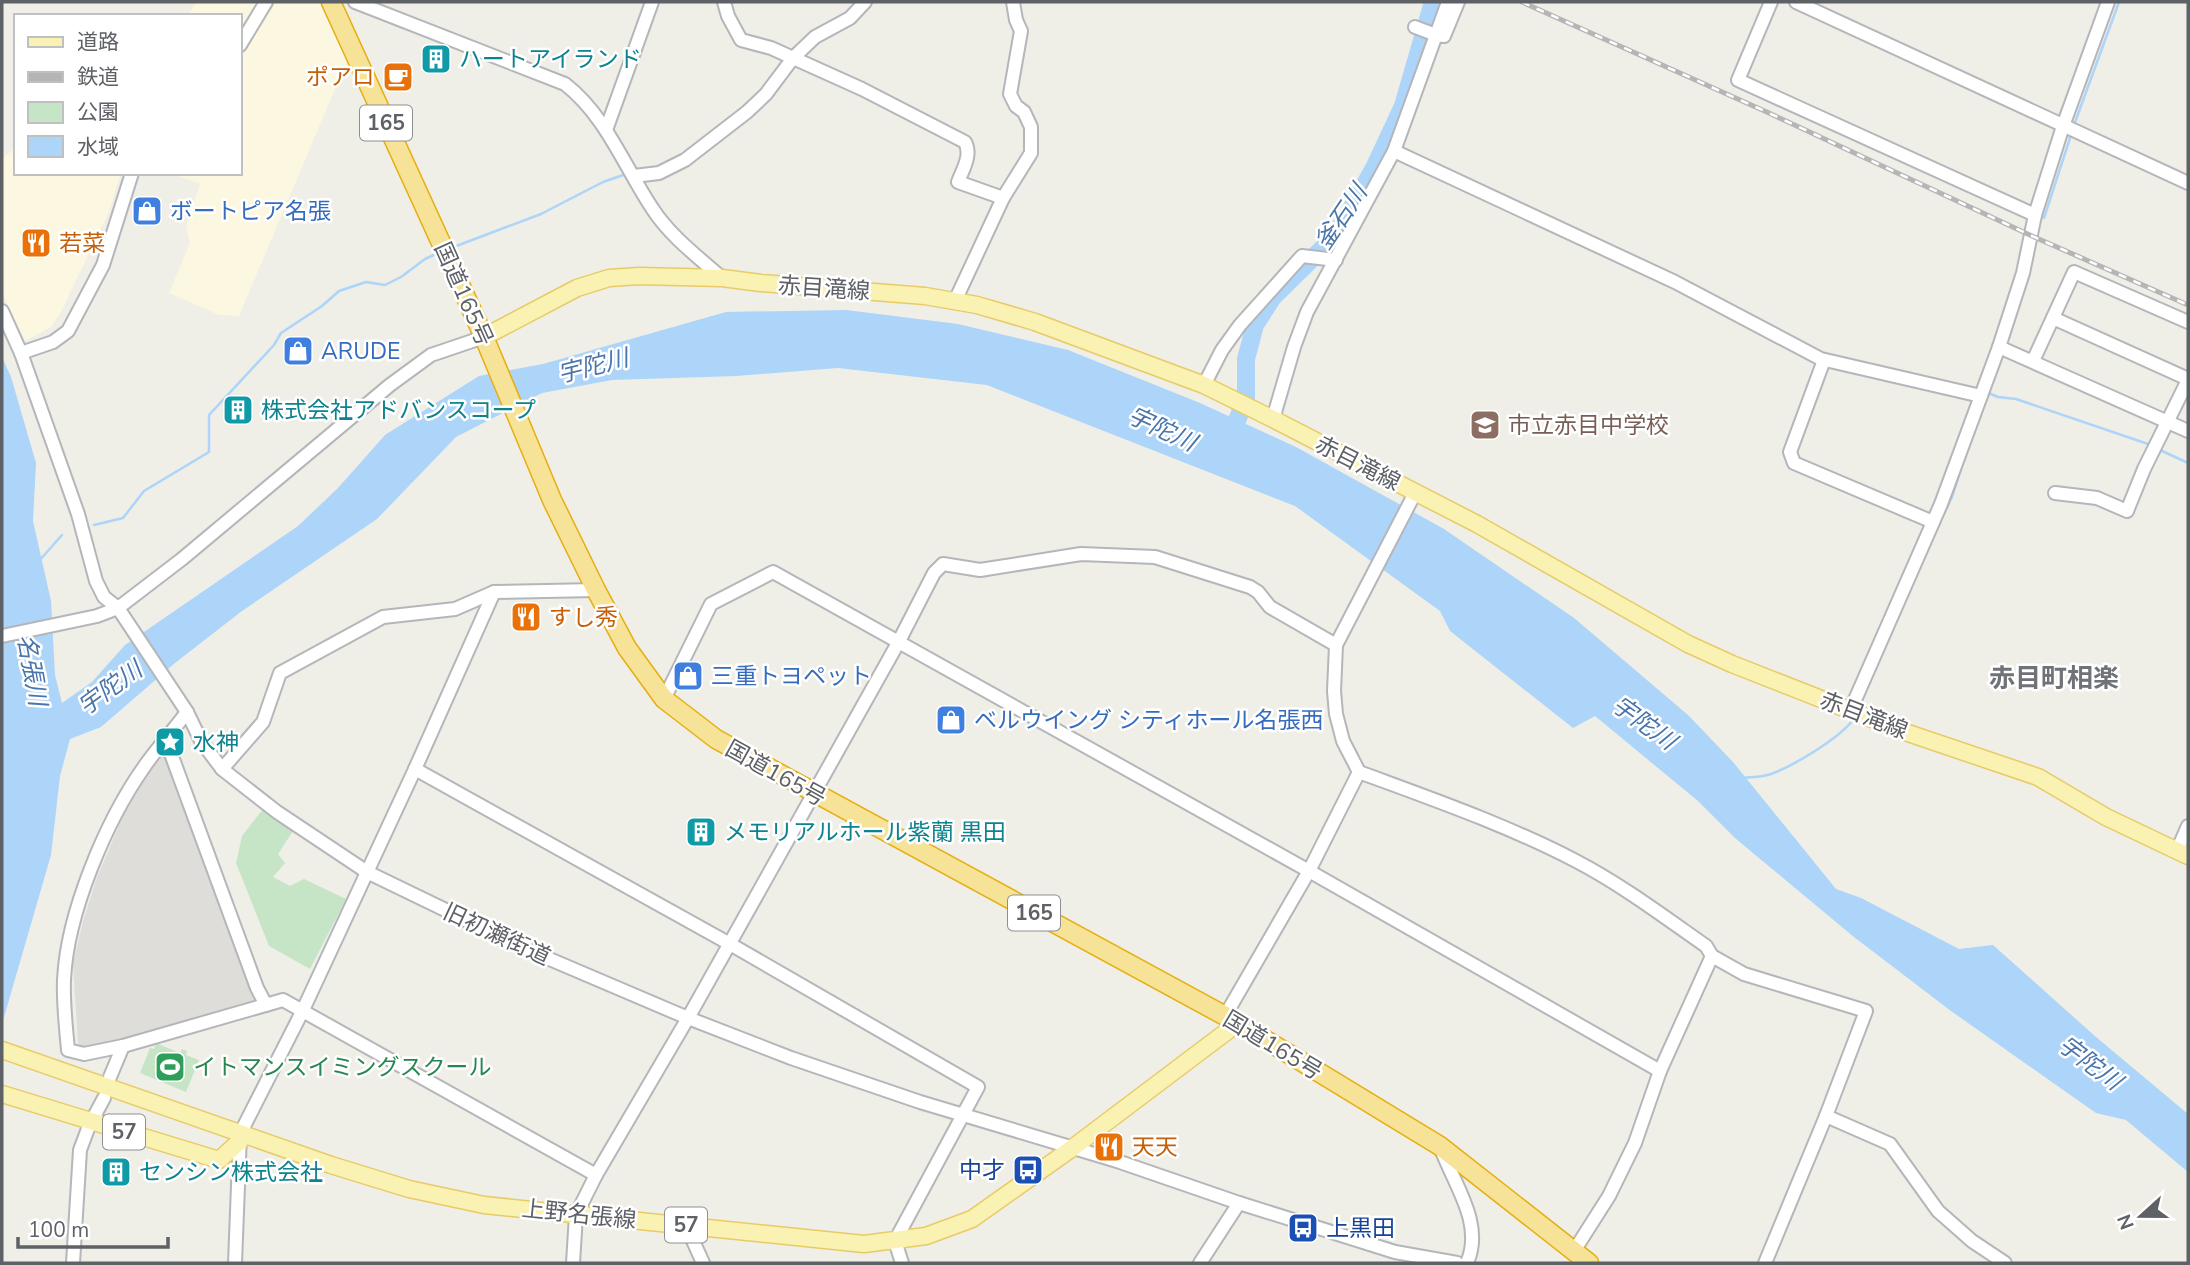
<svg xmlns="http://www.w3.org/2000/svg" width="2190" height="1265" font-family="'Nunito Sans','Noto Sans JP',sans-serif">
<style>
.commercial{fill:#fcf7e0}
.industrial{fill:#deddd9}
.green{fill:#c6e5c7}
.water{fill:#add4f9}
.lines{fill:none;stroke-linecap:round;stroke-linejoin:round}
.stream{stroke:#add4f9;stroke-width:2.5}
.river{stroke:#add4f9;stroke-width:18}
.minor-casing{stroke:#b4b6ba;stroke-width:16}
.major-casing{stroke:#e8cb67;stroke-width:19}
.highway-casing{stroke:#e7ae10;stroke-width:21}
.minor{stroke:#fff;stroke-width:12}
.major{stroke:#faf2b2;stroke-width:16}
.highway{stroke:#f6e397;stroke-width:18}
.rail-casing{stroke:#b5b5b6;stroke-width:5}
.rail{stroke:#fff;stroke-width:2.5;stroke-dasharray:8;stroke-linecap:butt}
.labels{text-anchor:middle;stroke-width:5;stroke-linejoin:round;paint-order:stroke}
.shield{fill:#fff;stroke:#8e9094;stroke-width:2}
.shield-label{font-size:21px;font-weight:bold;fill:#5e6166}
.culture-label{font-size:23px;fill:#0d838f;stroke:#fff;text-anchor:start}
.food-label{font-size:23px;fill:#c56008;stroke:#fff;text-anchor:start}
.shop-label{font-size:23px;fill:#366cbe;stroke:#fff;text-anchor:start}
.street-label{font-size:23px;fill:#5e6166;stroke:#fff}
.education-label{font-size:23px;fill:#785e54;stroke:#fff;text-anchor:start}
.leisure-label{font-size:23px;fill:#27864d;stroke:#fff;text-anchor:start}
.transit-label{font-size:23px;fill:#164399;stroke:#fff;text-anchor:end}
.water-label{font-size:24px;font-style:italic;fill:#4a75ab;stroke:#fff}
.quarter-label{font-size:26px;font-weight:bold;fill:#6f7378;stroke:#fff}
</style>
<rect width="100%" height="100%" fill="#efeee7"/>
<!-- commercial -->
<g class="commercial">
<path d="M 196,2 L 319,2 L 347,61 L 239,316 L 219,315 L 169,293 L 190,243 L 186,226 L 200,184 L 171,173 L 240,173 L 240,16 L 187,16 Z"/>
<path d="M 16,148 L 16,173 L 121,173 L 109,212 L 60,314 L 51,327 L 25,341 L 2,293 L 2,158 Z"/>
</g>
<!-- industrial -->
<path class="industrial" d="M 166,751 L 254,989 L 255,1004 L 85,1051 L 78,1043 L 73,964 L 83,921 L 96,880 L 123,816 L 147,775 Z"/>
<!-- green -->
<g class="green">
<path d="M 263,809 L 293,831 L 278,854 L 285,863 L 273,877 L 290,886 L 304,879 L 346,899 L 310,969 L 269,946 L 236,863 L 242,836 Z"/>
<path d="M 156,1043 L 180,1053 L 182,1049 L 187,1051 L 186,1055 L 199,1060 L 186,1092 L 140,1073 L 150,1048 L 154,1049 Z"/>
</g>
<!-- water -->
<path class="water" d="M 846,310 L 958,324 L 1068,350 L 1200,403 L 1296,447 L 1444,529 L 1574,618 L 1688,715 L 1733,762 L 1836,889 L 1861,898 L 1959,949 L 1993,945 L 2096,1037 L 2188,1114 L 2188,1172 L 2126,1120 L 2096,1113 L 1951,1011 L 1854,937 L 1735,838 L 1698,801 L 1595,716 L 1573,728 L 1450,631 L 1440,611 L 1295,506 L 987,385 L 838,368 L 736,376 L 612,380 L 542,393 L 456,437 L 377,519 L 242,611 L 175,663 L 101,727 L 70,739 L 60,776 L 51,855 L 2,1024 L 2,357 L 11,377 L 36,463 L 33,521 L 51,601 L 55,675 L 62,703 L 92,682 L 125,645 L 298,526 L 338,488 L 385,435 L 479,376 L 543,364 L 726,312 Z"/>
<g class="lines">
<!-- stream -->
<g class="stream">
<path d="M 2074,125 L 2119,2"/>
<path d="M 2044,218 L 2071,135"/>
<path d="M 451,248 L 541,214 L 603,182 L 626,174"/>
<path d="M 1986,392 L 1998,397 L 2016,399 L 2148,444"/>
<path d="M 2160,450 L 2188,463"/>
<path d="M 94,525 L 123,518 L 144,491 L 209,452 L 209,415 L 274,345 L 281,333 L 322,306 L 339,291 L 366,282 L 385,285 L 401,277 L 425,259 L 438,253"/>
<path d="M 1934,534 L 1952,497 L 1966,453"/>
<path d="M 39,561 L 62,535"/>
<path d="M 1859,707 L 1882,652"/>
<path d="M 1744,778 C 1753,777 1763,777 1771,774 C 1795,765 1838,739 1853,720"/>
</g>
<!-- river -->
<path class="river" d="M 1229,442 L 1246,397 L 1246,359 L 1255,325 L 1273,297 L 1328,243 L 1345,220 L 1375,166 L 1403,106 L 1433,2"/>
<!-- minor casing -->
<g class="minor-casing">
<g id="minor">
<path d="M 355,2 L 565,84 C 606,116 624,166 652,208 C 669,235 698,257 722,278"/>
<path d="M 724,2 L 728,16 L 741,40 L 771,48 L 862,89 L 965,142 C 972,155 963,169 958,182 L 1003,198"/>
<path d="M 1771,2 L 1738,80 L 2035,215"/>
<path d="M 1796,2 L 2188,183"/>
<path d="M 1415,27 L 1436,35 L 1448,2"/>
<path d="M 240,45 L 266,2"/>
<path d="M 606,130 L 652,2"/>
<path d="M 1394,151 L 1675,282 L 1821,359 L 1981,396"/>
<path d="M 634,176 L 659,173 L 685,160 L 747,112 L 766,94 L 793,58 L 815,37 L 850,18 L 865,2"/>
<path d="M 955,301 L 1003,198 L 1031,153 L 1031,127 L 1024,112 L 1016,106 L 1010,94 L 1021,31 L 1016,20 L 1013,2"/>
<path d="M 2,311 L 21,353 L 78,514 L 96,581 L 104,597 L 118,608 L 187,712 L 201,741 L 222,769 L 277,812 L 367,872 L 526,949 L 688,1018 L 791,1058 L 920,1102 L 1117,1161 L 1239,1203 L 1395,1252 L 1457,1263"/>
<path d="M 2053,318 L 2188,379"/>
<path d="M 1999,347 L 2188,431"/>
<path d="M 21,353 L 53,342 L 68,331 L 103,265 L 132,173"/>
<path d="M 1824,360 L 1790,452 L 1794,463 L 1933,522"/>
<path d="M 2033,361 L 2074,272 L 2188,322"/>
<path d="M 1204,385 L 1222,350 L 1240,325 L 1302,256 L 1336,260"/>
<path d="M 1273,419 L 1294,347 L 1307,312 L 1394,151 L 1436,35 L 1444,36 L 1458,2"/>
<path d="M 1415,493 L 1336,645 L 1334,691 L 1336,714 L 1343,741 L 1359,772 C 1432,799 1507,825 1576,861 C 1622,885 1663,916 1706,946 L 1712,956 L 1744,974 L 1866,1011 L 1826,1116 L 1765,1263"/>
<path d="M 2055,493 L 2097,498 L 2127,511 L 2144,469 L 2188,380"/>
<path d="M 2,636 L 97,616 L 118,608 L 182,559 L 390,385 L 431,355 L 484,337"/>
<path d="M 664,699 L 711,604 L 773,572 L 1309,871 L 1660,1071"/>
<path d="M 1851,709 L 1941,504 L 1999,347 L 2023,273 L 2035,215 L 2063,126 L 2108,2"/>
<path d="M 187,712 C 173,731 157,748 144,767 C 106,821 67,913 64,980 C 63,1003 66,1027 68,1050 L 84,1054 L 123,1046 L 283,1000 L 596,1175"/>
<path d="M 166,740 L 257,988 L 266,1005"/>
<path d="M 222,769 L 263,722 L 280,673 L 383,617 L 455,609 L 494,592 L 596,590"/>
<path d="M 415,769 L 730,944 L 978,1087 L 895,1241 L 902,1263"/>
<path d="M 2177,851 L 2188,826"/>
<path d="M 1225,1016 L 1309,871 L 1359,772"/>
<path d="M 110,1077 L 123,1046"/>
<path d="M 1826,1116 L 1890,1144 L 1938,1211 L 1972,1241 L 2005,1263"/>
<path d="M 1441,1149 C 1455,1186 1484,1224 1467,1263"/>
<path d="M 686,1225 L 703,1263"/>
<path d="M 1574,1251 L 1609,1196 L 1635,1143 L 1660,1071 L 1712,956"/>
<path d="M 73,1263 L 80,1150 L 89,1126 L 104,1098"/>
<path d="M 235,1263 L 240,1134 L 303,1010 L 415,769 L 494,592"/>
<path d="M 573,1263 L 576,1215 L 596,1175 L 688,1018 L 898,643 L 934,573 L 943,564 L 980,570 L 1081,554 L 1155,557 L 1250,587 L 1258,592 L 1270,607 L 1336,645"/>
<path d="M 1200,1263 L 1239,1203"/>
</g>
</g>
<!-- major casing -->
<g class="major-casing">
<g id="major">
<path d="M 484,337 L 577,288 L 609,278 L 639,276 L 722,278 L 761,283 L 925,296 L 977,305 L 1035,322 L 1204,385 L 1273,419 L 1477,524 L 1688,644 L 1732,664 L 1905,732 L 2038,777 L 2106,817 L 2188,856"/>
<path d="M 2,1050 L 331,1165 L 409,1189 L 484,1205 L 864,1244 L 926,1236 L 972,1219 L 1071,1149 L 1238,1023"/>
<path d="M 2,1094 L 219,1160 L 240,1141"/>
</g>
</g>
<!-- highway casing -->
<g class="highway-casing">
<path id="highway" d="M 331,2 L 484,337 L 552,500 L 596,590 L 627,648 L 664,699 L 716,739 L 1238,1023 L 1440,1146 L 1589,1263"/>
</g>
<!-- minor -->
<use href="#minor" class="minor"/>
<!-- major -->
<use href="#major" class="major"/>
<!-- highway -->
<use href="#highway" class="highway"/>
<!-- rail casing -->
<g class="rail-casing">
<path id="rail" d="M 1522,2 L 1769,113 L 2032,236 L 2188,305"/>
</g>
<!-- rail -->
<use href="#rail" class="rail"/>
</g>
<!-- icons -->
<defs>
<g id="building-square" transform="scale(1.575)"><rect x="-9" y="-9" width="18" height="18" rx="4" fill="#0f9aa8" stroke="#fff"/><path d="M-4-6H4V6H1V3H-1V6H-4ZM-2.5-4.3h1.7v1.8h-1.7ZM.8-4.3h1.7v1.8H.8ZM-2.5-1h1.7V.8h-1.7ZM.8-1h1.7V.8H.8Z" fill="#fff"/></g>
<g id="cafe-square" transform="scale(1.575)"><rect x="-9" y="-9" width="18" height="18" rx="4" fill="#e8710a" stroke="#fff"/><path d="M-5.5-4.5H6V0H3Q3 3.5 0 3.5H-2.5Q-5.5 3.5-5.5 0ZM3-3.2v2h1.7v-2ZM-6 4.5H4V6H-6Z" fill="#fff"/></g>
<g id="shop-square" transform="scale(1.575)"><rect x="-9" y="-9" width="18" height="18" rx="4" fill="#3f7fe0" stroke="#fff"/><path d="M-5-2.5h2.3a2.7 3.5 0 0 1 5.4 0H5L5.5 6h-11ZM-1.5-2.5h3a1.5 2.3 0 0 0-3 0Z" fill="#fff"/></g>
<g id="restaurant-square" transform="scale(1.575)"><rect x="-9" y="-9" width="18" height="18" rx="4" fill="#e8710a" stroke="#fff"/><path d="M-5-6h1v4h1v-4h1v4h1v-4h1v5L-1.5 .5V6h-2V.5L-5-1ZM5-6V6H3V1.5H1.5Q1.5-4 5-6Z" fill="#fff"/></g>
<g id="school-square" transform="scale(1.575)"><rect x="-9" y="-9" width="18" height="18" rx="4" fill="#8d6e63" stroke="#fff"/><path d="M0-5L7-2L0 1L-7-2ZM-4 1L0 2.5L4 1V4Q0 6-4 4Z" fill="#fff"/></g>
<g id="sight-square" transform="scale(1.575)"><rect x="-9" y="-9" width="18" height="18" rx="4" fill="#0f9aa8" stroke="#fff"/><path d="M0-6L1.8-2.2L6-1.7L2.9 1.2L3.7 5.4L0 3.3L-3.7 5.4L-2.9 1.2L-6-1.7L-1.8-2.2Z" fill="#fff"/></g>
<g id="stadium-square" transform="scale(1.575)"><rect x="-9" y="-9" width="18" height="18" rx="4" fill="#2e9e5b" stroke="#fff"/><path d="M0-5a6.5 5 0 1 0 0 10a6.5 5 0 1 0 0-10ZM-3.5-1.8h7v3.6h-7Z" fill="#fff"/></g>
<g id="bus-square" transform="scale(1.575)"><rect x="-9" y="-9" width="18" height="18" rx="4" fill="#1a4fb4" stroke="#fff"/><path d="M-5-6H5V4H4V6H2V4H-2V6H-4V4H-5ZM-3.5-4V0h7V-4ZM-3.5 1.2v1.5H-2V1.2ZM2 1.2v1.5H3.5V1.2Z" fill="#fff"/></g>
</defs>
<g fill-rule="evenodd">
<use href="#building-square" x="436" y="59"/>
<use href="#cafe-square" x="398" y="77"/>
<use href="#shop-square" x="147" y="211"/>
<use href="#restaurant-square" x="36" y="243"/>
<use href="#shop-square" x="298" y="351"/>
<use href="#building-square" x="238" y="410"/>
<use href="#school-square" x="1485" y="425"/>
<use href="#restaurant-square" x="526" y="617"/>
<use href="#shop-square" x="688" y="676"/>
<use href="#shop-square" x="951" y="720"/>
<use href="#sight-square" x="170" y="742"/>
<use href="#building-square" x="701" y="832"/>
<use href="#stadium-square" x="170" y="1067"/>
<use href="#restaurant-square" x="1109" y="1147"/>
<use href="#bus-square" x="1028" y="1170"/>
<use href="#building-square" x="116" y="1172"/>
<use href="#bus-square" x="1303" y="1228"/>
</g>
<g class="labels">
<!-- shield labels -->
<g class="shield">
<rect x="360" y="105.5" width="52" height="35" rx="5"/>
<rect x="1008" y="895.5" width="52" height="35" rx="5"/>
<rect x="103" y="1114.5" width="42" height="35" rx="5"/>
<rect x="665" y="1207.5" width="42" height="35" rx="5"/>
</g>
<g class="shield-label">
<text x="386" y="130">165</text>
<text x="1034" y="920">165</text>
<text x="124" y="1139">57</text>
<text x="686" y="1232">57</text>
</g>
<!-- culture labels -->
<g class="culture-label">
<text x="459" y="67">ハートアイランド</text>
<text x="261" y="418">株式会社アドバンスコープ</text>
<text x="193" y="750">水神</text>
<text x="724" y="840">メモリアルホール紫蘭 黒田</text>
<text x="139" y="1180">センシン株式会社</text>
</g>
<!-- food labels -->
<g class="food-label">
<text x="375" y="85" text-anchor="end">ポアロ</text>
<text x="59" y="251">若菜</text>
<text x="549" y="625">すし秀</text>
<text x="1132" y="1155">天天</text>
</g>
<!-- shop labels -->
<g class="shop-label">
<text x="170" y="219">ボートピア名張</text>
<text x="321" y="359">ARUDE</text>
<text x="711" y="684">三重トヨペット</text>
<text x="974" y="728">ベルウイング シティホール名張西</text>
</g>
<!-- street labels -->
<g class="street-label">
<text transform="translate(824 288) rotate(4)" y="8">赤目滝線</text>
<text transform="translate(464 294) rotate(66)" y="8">国道165号</text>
<text transform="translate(1358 463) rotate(27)" y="8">赤目滝線</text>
<text transform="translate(1864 715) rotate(21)" y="8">赤目滝線</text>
<text transform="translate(776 773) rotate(29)" y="8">国道165号</text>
<text transform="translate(497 934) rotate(25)" y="8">旧初瀬街道</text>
<text transform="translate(1273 1045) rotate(31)" y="8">国道165号</text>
<text transform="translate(579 1214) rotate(6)" y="8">上野名張線</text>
</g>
<!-- education labels -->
<g class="education-label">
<text x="1508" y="433">市立赤目中学校</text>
</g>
<!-- leisure labels -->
<g class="leisure-label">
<text x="193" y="1075">イトマンスイミングスクール</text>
</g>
<!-- transit labels -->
<g class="transit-label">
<text x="1005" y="1178">中才</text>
<text x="1326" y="1236" text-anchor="start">上黒田</text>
</g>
<!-- water labels -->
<g class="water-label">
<text transform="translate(1341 217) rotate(-56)" y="8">釜石川</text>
<text transform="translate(593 366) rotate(-14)" y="8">宇陀川</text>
<text transform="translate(1162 429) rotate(25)" y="8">宇陀川</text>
<text transform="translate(32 670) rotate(80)" y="8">名張川</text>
<text transform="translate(110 688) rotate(-36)" y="8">宇陀川</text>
<text transform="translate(1644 723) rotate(36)" y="8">宇陀川</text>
<text transform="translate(2090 1063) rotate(37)" y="8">宇陀川</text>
</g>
<!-- quarter labels -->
<g class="quarter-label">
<text x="2054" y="687">赤目町相楽</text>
</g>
</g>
<!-- border -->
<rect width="2190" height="1265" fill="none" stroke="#5e6166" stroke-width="7"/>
<!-- legend -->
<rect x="14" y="14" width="228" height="161" fill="#ffffff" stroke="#bfc0c2" stroke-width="2"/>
<rect x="28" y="37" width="35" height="10" fill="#faf2b2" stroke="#bfc0c2" stroke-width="2"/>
<text x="77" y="49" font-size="21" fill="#5e6166">道路</text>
<rect x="28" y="72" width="35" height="10" fill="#b5b5b6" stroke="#bfc0c2" stroke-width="2"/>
<text x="77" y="84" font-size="21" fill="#5e6166">鉄道</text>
<rect x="28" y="102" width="35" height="21" fill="#c6e5c7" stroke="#bfc0c2" stroke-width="2"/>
<text x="77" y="119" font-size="21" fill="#5e6166">公園</text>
<rect x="28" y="136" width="35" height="21" fill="#add4f9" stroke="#bfc0c2" stroke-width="2"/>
<text x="77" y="154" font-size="21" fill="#5e6166">水域</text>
<!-- north arrow -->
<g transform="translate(2141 1216) rotate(249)" stroke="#ffffff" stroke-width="5" paint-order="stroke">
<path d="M0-5L12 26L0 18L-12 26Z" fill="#5e6166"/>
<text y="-10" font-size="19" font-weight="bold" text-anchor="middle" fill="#5e6166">N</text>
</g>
<!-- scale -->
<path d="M18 1237v10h150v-10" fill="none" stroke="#5e6166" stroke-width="3.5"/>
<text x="28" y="1237" font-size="21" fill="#5e6166" stroke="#ffffff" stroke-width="5" paint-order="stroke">100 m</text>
</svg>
